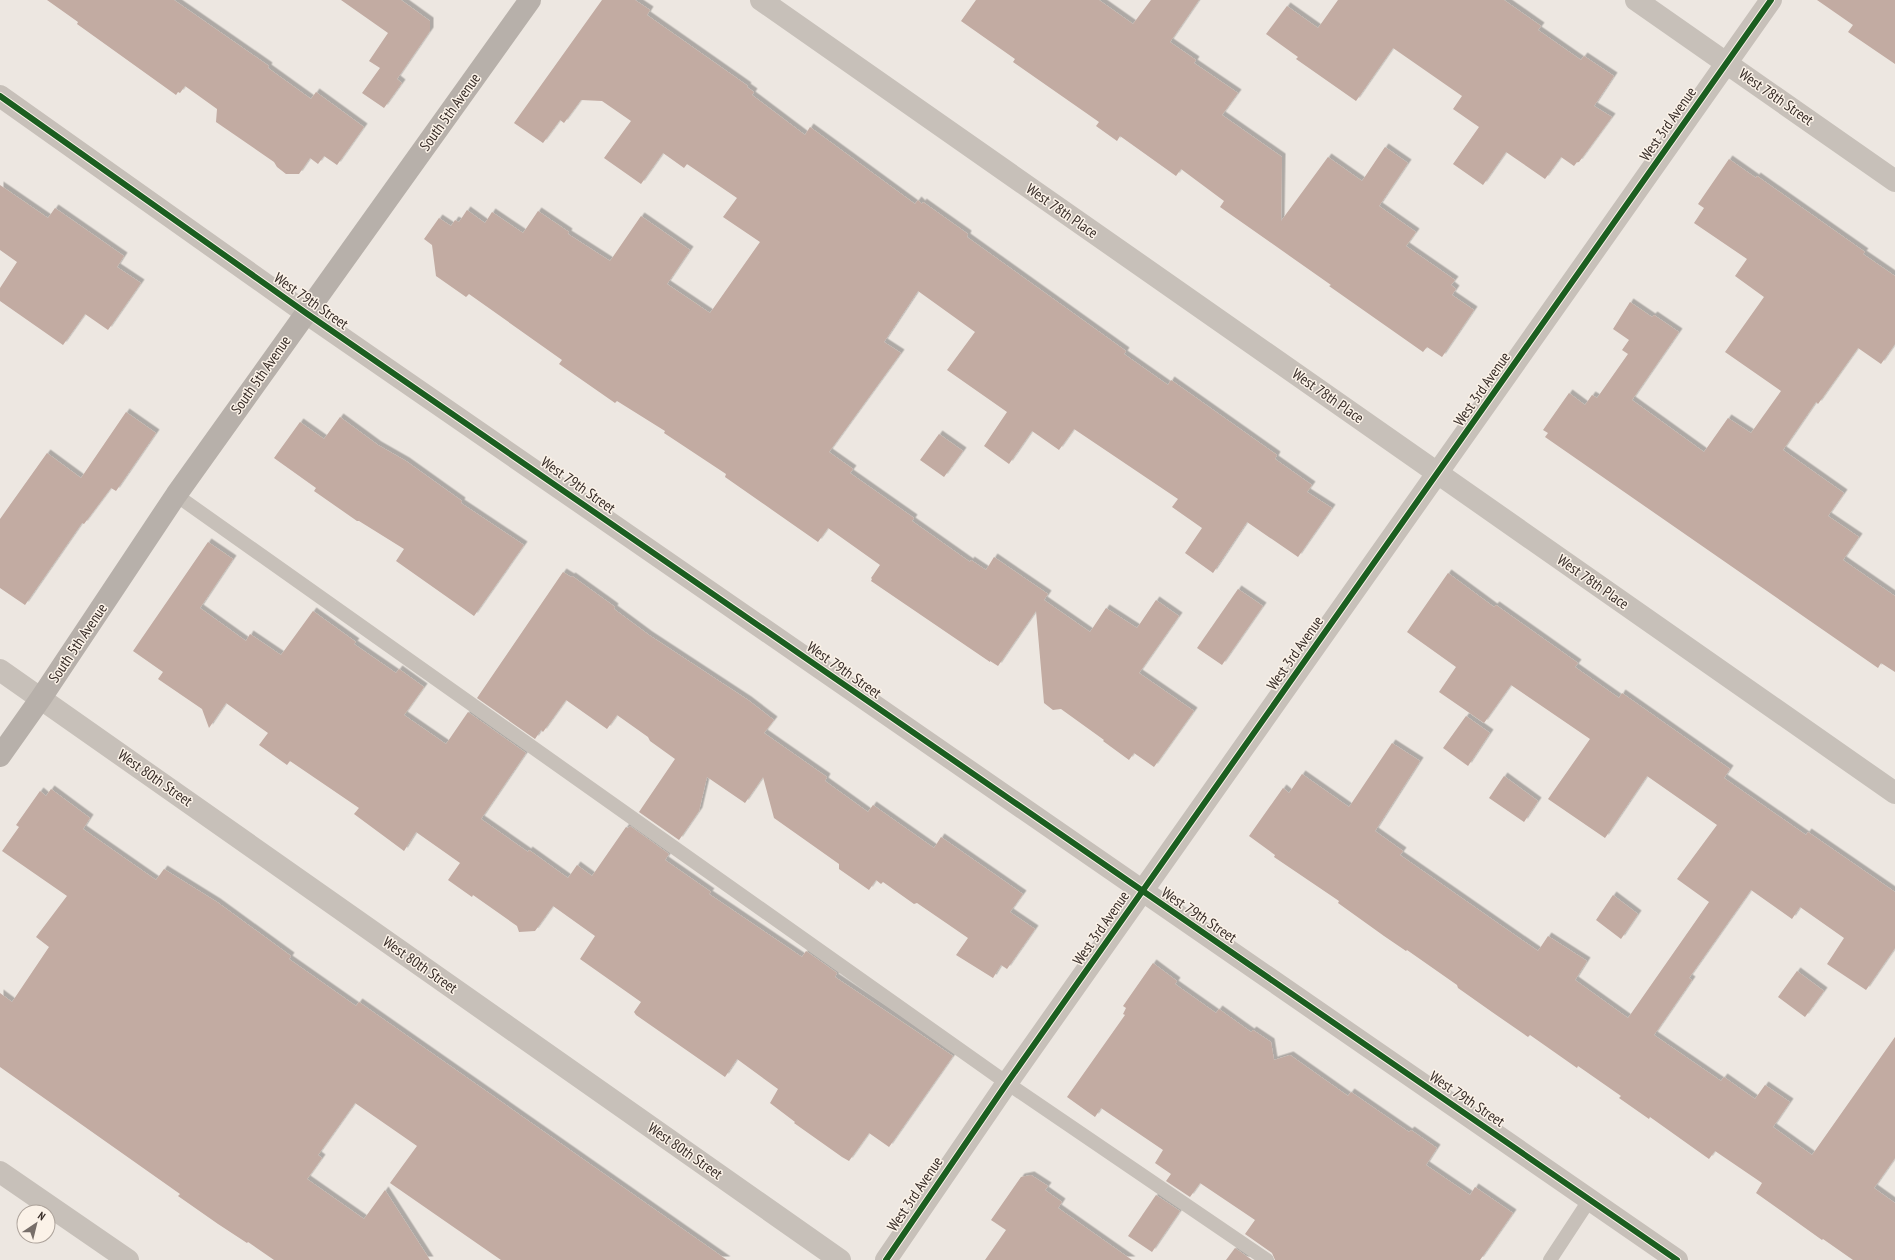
<svg xmlns="http://www.w3.org/2000/svg" width="1895" height="1260" font-family="'PT Sans Narrow',sans-serif">
<style>
.building{fill:#c2aba2;filter:url(#shadow)}
.lines{fill:none;stroke-linecap:round;stroke-linejoin:round}
.lane{stroke:#c7c0b9;stroke-width:14}
.street{stroke:#c7c0b9;stroke-width:22}
.secondary{stroke:#b7b0aa;stroke-width:22}
.cycleway-casing{stroke:#fbf2e8;stroke-width:8}
.cycleway{stroke:#1b5e20;stroke-width:6}
.labels{text-anchor:middle;stroke-width:3;stroke-linejoin:round;paint-order:stroke}
.street-label{font-size:15px;fill:#382d28;stroke:#fbf2e8}
</style>
<defs>
<filter id="shadow"><feDropShadow dx="3.5" dy="-3.5" stdDeviation="0" flood-color="#0004"/></filter>
</defs>
<rect width="100%" height="100%" fill="#ede7e1"/>
<!-- building -->
<g class="building">
<path d="M 47,0 L 174,0 L 269,66 L 268,68 L 311,99 L 316,92 L 364,127 L 337,165 L 324,156 L 318,164 L 310,158 L 299,174 L 286,174 L 277,167 L 274,162 L 216,122 L 217,109 L 185,86 L 180,93 L 178,92 L 176,95 L 77,24 L 78,22 Z"/>
<path d="M 341,0 L 401,0 L 430,21 L 430,31 L 397,79 L 402,83 L 384,108 L 362,93 L 380,68 L 369,61 L 388,33 Z"/>
<path d="M 602,0 L 635,0 L 650,10 L 647,15 L 748,86 L 747,87 L 754,92 L 752,95 L 805,135 L 810,127 L 915,204 L 918,200 L 922,204 L 923,202 L 968,234 L 967,237 L 1126,351 L 1124,354 L 1168,385 L 1171,380 L 1277,455 L 1275,459 L 1312,485 L 1307,492 L 1332,508 L 1298,557 L 1247,522 L 1213,573 L 1185,553 L 1202,528 L 1172,507 L 1178,499 L 1074,429 L 1059,450 L 1032,431 L 1009,464 L 984,446 L 1007,412 L 947,370 L 975,332 L 918,291 L 884,342 L 901,353 L 829,452 L 853,469 L 850,473 L 914,518 L 912,521 L 970,562 L 971,560 L 986,570 L 994,557 L 1048,594 L 1044,600 L 1090,632 L 1106,608 L 1137,628 L 1156,600 L 1179,616 L 1139,673 L 1194,711 L 1154,767 L 1134,753 L 1129,760 L 1103,741 L 1104,740 L 1061,709 L 1053,710 L 1044,703 L 1036,611 L 998,666 L 990,661 L 990,662 L 871,581 L 872,579 L 871,578 L 880,565 L 828,528 L 818,542 L 725,477 L 726,474 L 664,433 L 665,431 L 617,401 L 615,403 L 559,364 L 562,360 L 469,294 L 466,297 L 436,276 L 432,245 L 424,239 L 439,218 L 451,226 L 455,220 L 459,222 L 467,210 L 485,223 L 492,212 L 523,233 L 538,211 L 569,232 L 568,234 L 610,261 L 641,216 L 690,250 L 667,284 L 710,313 L 760,242 L 723,217 L 737,198 L 687,164 L 684,168 L 663,153 L 641,184 L 604,158 L 631,121 L 602,101 L 581,100 L 564,123 L 560,120 L 543,143 L 514,123 Z"/>
<path d="M 976,0 L 1099,0 L 1133,24 L 1151,0 L 1199,0 L 1170,42 L 1196,60 L 1194,63 L 1238,93 L 1222,115 L 1282,157 L 1281,221 L 1328,157 L 1362,181 L 1385,147 L 1408,163 L 1379,206 L 1416,232 L 1406,246 L 1455,280 L 1451,285 L 1456,289 L 1452,295 L 1474,310 L 1442,357 L 1427,347 L 1423,352 L 1329,286 L 1331,285 L 1220,207 L 1224,201 L 1181,169 L 1176,176 L 1120,136 L 1117,141 L 1096,126 L 1099,122 L 1013,62 L 1015,59 L 961,21 Z"/>
<path d="M 1338,0 L 1504,0 L 1541,26 L 1538,30 L 1581,60 L 1584,56 L 1614,76 L 1594,106 L 1612,117 L 1579,162 L 1577,162 L 1574,166 L 1561,157 L 1545,179 L 1506,152 L 1483,185 L 1453,164 L 1479,127 L 1453,109 L 1462,96 L 1393,48 L 1356,101 L 1296,59 L 1298,57 L 1266,34 L 1287,6 L 1318,28 Z"/>
<path d="M 1817,0 L 1895,0 L 1895,64 L 1848,32 L 1853,25 Z"/>
<path d="M 1729,159 L 1756,178 L 1757,176 L 1865,252 L 1863,254 L 1895,276 L 1895,344 L 1881,364 L 1858,348 L 1818,404 L 1816,402 L 1783,450 L 1844,493 L 1828,516 L 1859,537 L 1843,560 L 1895,596 L 1895,672 L 1881,663 L 1878,668 L 1545,437 L 1548,433 L 1543,430 L 1569,393 L 1585,405 L 1592,395 L 1597,398 L 1628,354 L 1622,350 L 1629,340 L 1613,329 L 1630,302 L 1652,317 L 1654,315 L 1679,332 L 1632,400 L 1704,452 L 1728,418 L 1751,433 L 1781,391 L 1725,352 L 1764,297 L 1735,276 L 1747,259 L 1694,223 L 1704,208 L 1698,204 Z"/>
<path d="M 0,185 L 48,218 L 55,208 L 124,256 L 117,267 L 141,283 L 108,330 L 85,314 L 63,345 L 0,301 L 0,288 L 17,262 L 0,250 Z"/>
<path d="M 126,412 L 156,433 L 116,491 L 111,488 L 84,524 L 82,523 L 25,605 L 0,588 L 0,519 L 47,453 L 81,478 Z"/>
<path d="M 340,417 L 378,445 L 406,461 L 462,501 L 461,503 L 524,545 L 474,616 L 396,561 L 404,549 L 359,521 L 357,521 L 314,491 L 316,488 L 274,458 L 300,422 L 324,439 Z"/>
<path d="M 939,434 L 963,451 L 944,477 L 920,460 Z"/>
<path d="M 208,542 L 233,559 L 200,608 L 246,641 L 250,634 L 281,655 L 313,611 L 356,642 L 354,644 L 396,673 L 399,669 L 424,687 L 404,715 L 446,744 L 468,712 L 526,753 L 481,819 L 528,852 L 529,850 L 568,878 L 577,865 L 592,876 L 626,827 L 628,828 L 630,826 L 669,854 L 665,860 L 711,892 L 709,894 L 802,957 L 806,951 L 837,973 L 835,977 L 953,1056 L 889,1147 L 869,1133 L 849,1161 L 842,1157 L 794,1123 L 795,1122 L 770,1103 L 778,1089 L 737,1059 L 725,1077 L 636,1015 L 634,1012 L 641,1002 L 580,959 L 595,936 L 553,906 L 535,931 L 519,932 L 517,926 L 473,895 L 472,897 L 448,880 L 460,863 L 416,832 L 404,851 L 354,814 L 359,808 L 290,761 L 287,765 L 259,745 L 268,733 L 226,703 L 209,728 L 202,709 L 158,679 L 163,672 L 133,651 Z"/>
<path d="M 563,572 L 571,577 L 572,576 L 611,604 L 615,607 L 614,609 L 649,635 L 748,700 L 774,720 L 764,733 L 827,777 L 825,781 L 868,812 L 873,805 L 934,848 L 941,837 L 1023,894 L 1010,912 L 1035,929 L 1007,969 L 1001,965 L 993,978 L 956,955 L 968,938 L 917,903 L 914,904 L 883,882 L 881,884 L 876,880 L 869,890 L 839,869 L 839,864 L 774,818 L 763,777 L 745,803 L 707,777 L 699,811 L 679,840 L 639,812 L 675,759 L 650,741 L 648,737 L 617,715 L 607,729 L 566,700 L 543,732 L 541,730 L 535,739 L 477,698 Z"/>
<path d="M 1448,573 L 1494,607 L 1496,605 L 1578,663 L 1575,667 L 1619,698 L 1622,693 L 1730,769 L 1724,778 L 1806,835 L 1808,832 L 1895,892 L 1895,948 L 1866,990 L 1827,964 L 1844,938 L 1800,907 L 1792,919 L 1751,890 L 1689,978 L 1692,980 L 1654,1035 L 1721,1081 L 1724,1077 L 1755,1099 L 1765,1085 L 1790,1102 L 1773,1127 L 1812,1155 L 1895,1037 L 1895,1158 L 1874,1188 L 1895,1203 L 1895,1260 L 1853,1260 L 1823,1239 L 1822,1240 L 1756,1193 L 1762,1183 L 1715,1151 L 1709,1159 L 1650,1117 L 1649,1119 L 1619,1098 L 1621,1096 L 1578,1066 L 1577,1068 L 1530,1035 L 1528,1037 L 1492,1012 L 1458,988 L 1457,985 L 1407,950 L 1406,951 L 1384,936 L 1338,903 L 1339,901 L 1274,857 L 1275,855 L 1249,836 L 1283,788 L 1289,793 L 1302,774 L 1349,807 L 1392,743 L 1420,761 L 1375,831 L 1403,851 L 1400,855 L 1538,951 L 1548,936 L 1587,961 L 1575,980 L 1628,1018 L 1709,902 L 1677,879 L 1717,825 L 1647,776 L 1605,838 L 1548,799 L 1590,739 L 1511,685 L 1484,723 L 1439,692 L 1456,667 L 1407,632 Z"/>
<path d="M 1238,589 L 1263,606 L 1222,665 L 1197,648 Z"/>
<path d="M 1466,716 L 1490,733 L 1468,766 L 1443,748 Z"/>
<path d="M 1504,776 L 1538,801 L 1524,822 L 1489,798 Z"/>
<path d="M 51,789 L 90,818 L 83,829 L 156,880 L 164,869 L 217,902 L 291,956 L 289,959 L 356,1006 L 359,1002 L 727,1260 L 501,1260 L 390,1183 L 417,1146 L 355,1103 L 318,1155 L 322,1158 L 307,1179 L 364,1219 L 385,1190 L 430,1260 L 274,1260 L 248,1242 L 247,1243 L 218,1224 L 178,1196 L 180,1194 L 0,1067 L 0,993 L 12,1002 L 49,947 L 36,937 L 67,896 L 2,851 L 19,827 L 16,825 L 40,791 L 46,796 Z"/>
<path d="M 1613,895 L 1638,914 L 1621,939 L 1596,920 Z"/>
<path d="M 1153,963 L 1177,981 L 1175,984 L 1216,1013 L 1219,1009 L 1251,1032 L 1253,1030 L 1271,1042 L 1274,1060 L 1290,1055 L 1348,1096 L 1351,1092 L 1409,1132 L 1411,1130 L 1437,1148 L 1426,1165 L 1470,1195 L 1475,1187 L 1513,1213 L 1480,1260 L 1275,1260 L 1272,1253 L 1245,1234 L 1255,1220 L 1200,1183 L 1190,1197 L 1166,1181 L 1171,1174 L 1155,1163 L 1163,1150 L 1101,1108 L 1095,1117 L 1067,1097 L 1125,1015 L 1123,1014 L 1126,1008 L 1123,1006 Z"/>
<path d="M 1797,971 L 1824,991 L 1805,1017 L 1778,997 Z"/>
<path d="M 1031,1175 L 1048,1186 L 1045,1190 L 1062,1202 L 1058,1208 L 1132,1260 L 985,1260 L 1006,1230 L 991,1220 L 1021,1177 Z"/>
<path d="M 1156,1195 L 1180,1211 L 1152,1252 L 1128,1236 Z"/>
<path d="M 1235,1248 L 1252,1260 L 1226,1260 Z"/>
</g>
<g class="lines">
<!-- lane -->
<g class="lane">
<path d="M 176,495 L 1007,1083 L 1267,1260"/>
<path d="M 1550,1260 L 1590,1199"/>
</g>
<!-- street -->
<g class="street">
<path d="M 761,0 L 1895,793"/>
<path d="M 1636,0 L 1895,181"/>
<path d="M 0,96 L 306,313 L 1677,1260"/>
<path d="M 0,670 L 840,1260"/>
<path d="M 0,1172 L 128,1260"/>
<path d="M 886,1260 L 1007,1083 L 1771,0"/>
</g>
<!-- secondary -->
<path class="secondary" d="M 0,756 L 41,698 L 176,495 L 530,0"/>
<!-- cycleway casing -->
<g class="cycleway-casing">
<g id="cycleway">
<path d="M 0,96 L 306,313 L 1677,1260"/>
<path d="M 886,1260 L 1007,1083 L 1771,0"/>
</g>
</g>
<!-- cycleway -->
<use href="#cycleway" class="cycleway"/>
</g>
<g class="labels">
<!-- street labels -->
<g class="street-label">
<text transform="translate(1776 97) rotate(35)" y="5">West 78th Street</text>
<text transform="translate(450 112) rotate(-54)" y="5">South 5th Avenue</text>
<text transform="translate(1668 124) rotate(-55)" y="5">West 3rd Avenue</text>
<text transform="translate(1062 211) rotate(35)" y="5">West 78th Place</text>
<text transform="translate(311 301) rotate(35)" y="5">West 79th Street</text>
<text transform="translate(261 375) rotate(-55)" y="5">South 5th Avenue</text>
<text transform="translate(1482 389) rotate(-55)" y="5">West 3rd Avenue</text>
<text transform="translate(1328 396) rotate(35)" y="5">West 78th Place</text>
<text transform="translate(578 485) rotate(35)" y="5">West 79th Street</text>
<text transform="translate(1593 582) rotate(35)" y="5">West 78th Place</text>
<text transform="translate(78 643) rotate(-56)" y="5">South 5th Avenue</text>
<text transform="translate(1295 653) rotate(-55)" y="5">West 3rd Avenue</text>
<text transform="translate(844 670) rotate(35)" y="5">West 79th Street</text>
<text transform="translate(155 778) rotate(35)" y="5">West 80th Street</text>
<text transform="translate(1199 915) rotate(34)" y="5">West 79th Street</text>
<text transform="translate(1101 928) rotate(-55)" y="5">West 3rd Avenue</text>
<text transform="translate(420 965) rotate(35)" y="5">West 80th Street</text>
<text transform="translate(1467 1099) rotate(34)" y="5">West 79th Street</text>
<text transform="translate(685 1151) rotate(35)" y="5">West 80th Street</text>
<text transform="translate(915 1194) rotate(-56)" y="5">West 3rd Avenue</text>
</g>
</g>
<!-- north arrow -->
<g transform="translate(36 1224) rotate(35)"><circle r="19" fill="#fbf2e8" stroke="#ada39b"/>
<path d="M0-3L7 15L0 10L-7 15Z" fill="#776e69"/>
<text y="-6" font-size="11" font-weight="bold" text-anchor="middle" fill="#382d28">N</text>
</g>
</svg>
